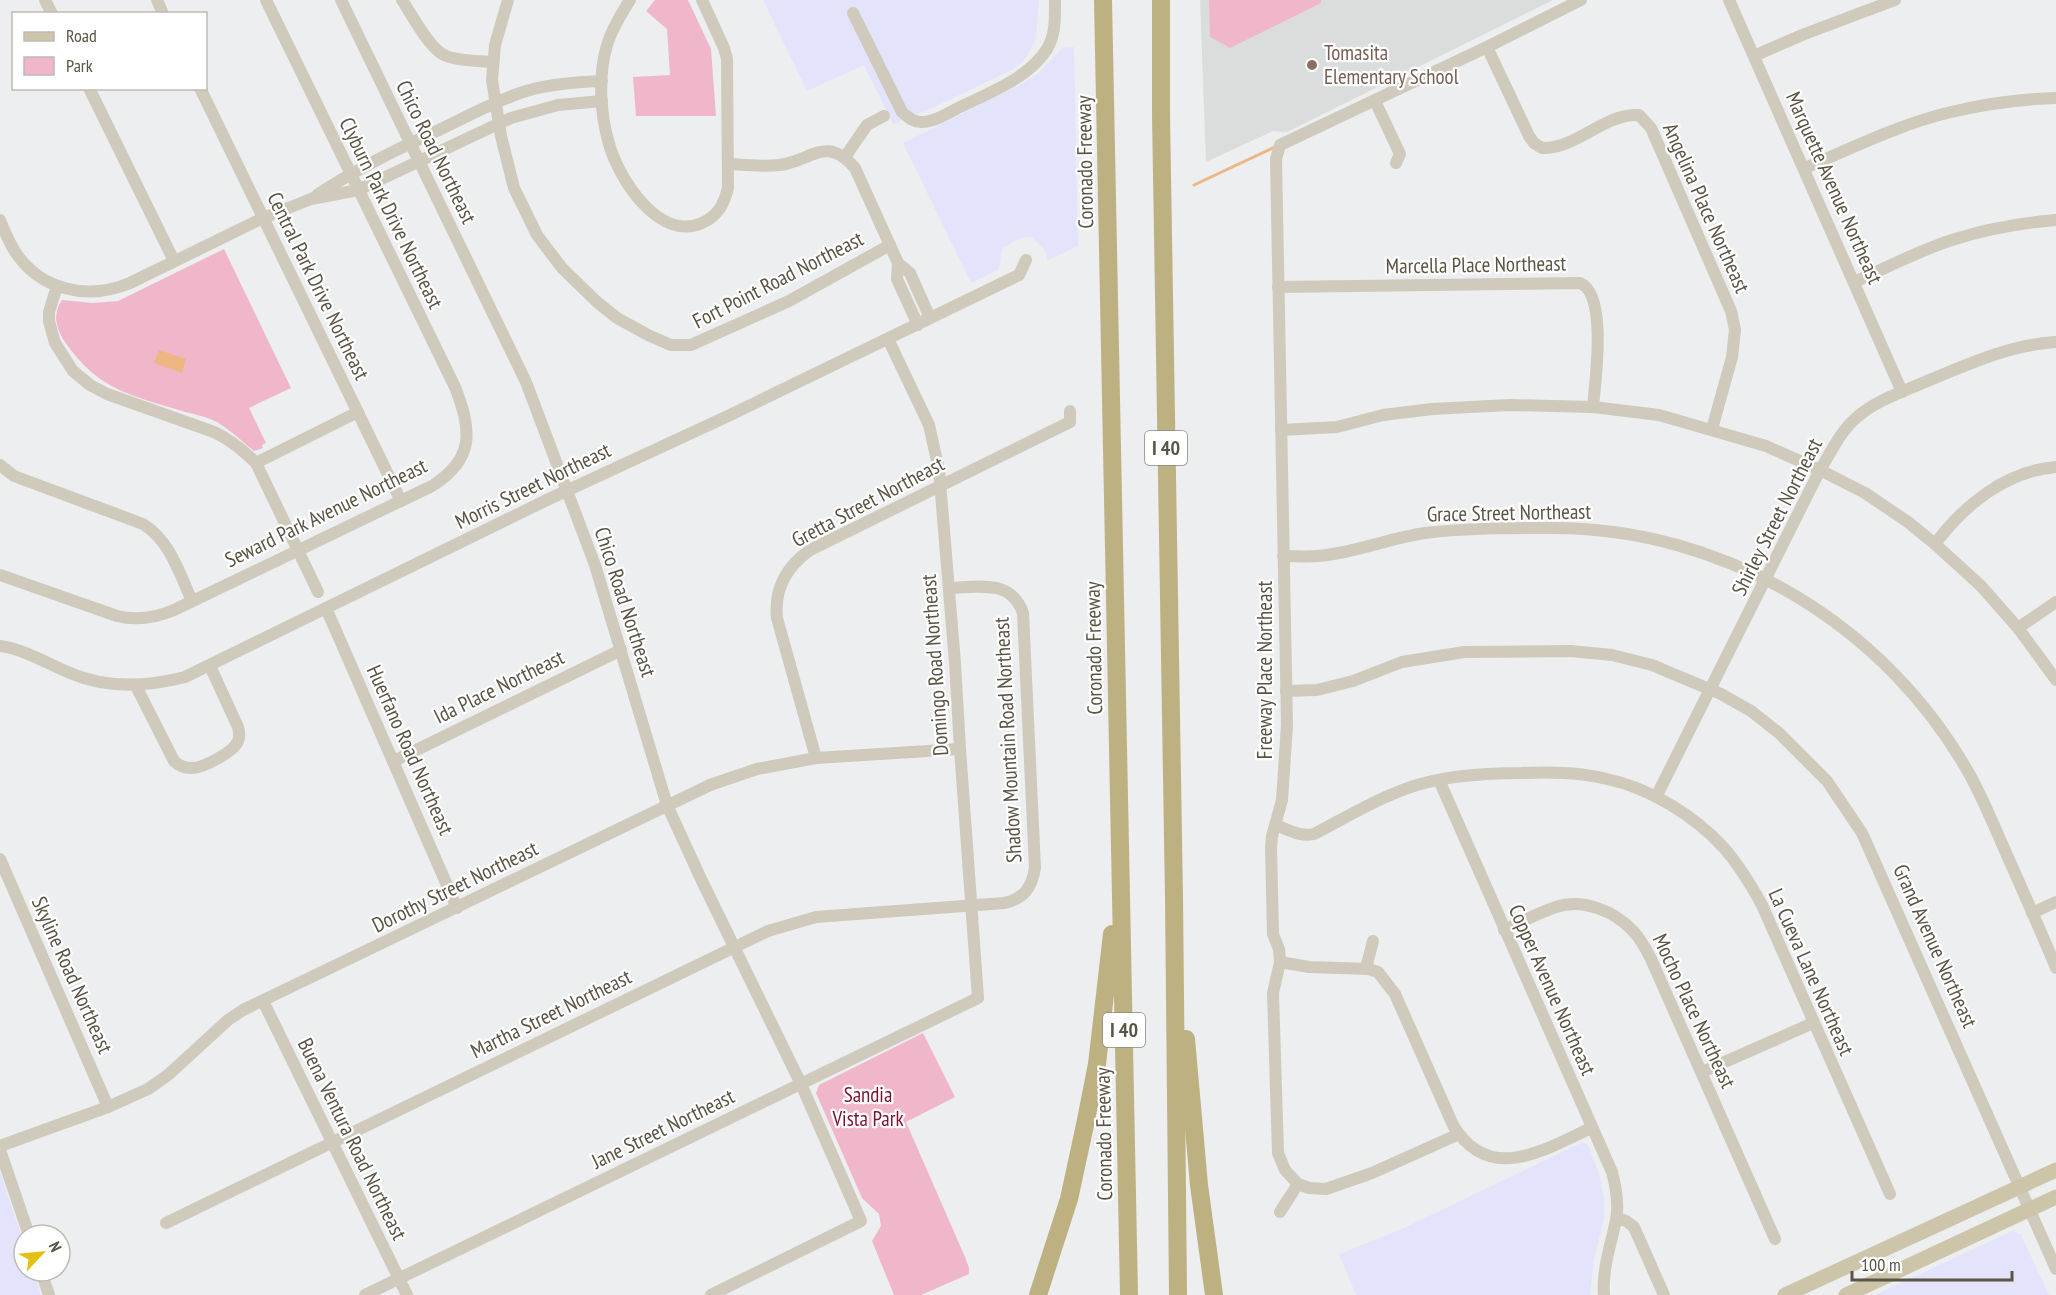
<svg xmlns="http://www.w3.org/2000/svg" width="2056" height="1295" font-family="'PT Sans Narrow',sans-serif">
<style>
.commercial{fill:#e3e4fc}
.education{fill:#dbdddd}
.green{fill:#f0b7cb}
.water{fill:#eeb683}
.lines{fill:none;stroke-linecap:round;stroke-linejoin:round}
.stream{stroke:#eeb683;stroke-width:3}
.minor{stroke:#cfcabc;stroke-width:12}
.major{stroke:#cdc5aa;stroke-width:15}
.highway{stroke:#beb181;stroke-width:18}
.education-dot{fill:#8d6e63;stroke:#fff;stroke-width:2}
.labels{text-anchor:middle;stroke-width:4.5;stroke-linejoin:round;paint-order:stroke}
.shield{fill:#fff;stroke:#8c877c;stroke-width:1.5}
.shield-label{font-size:20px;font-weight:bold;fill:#5a5444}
.education-label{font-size:21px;fill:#785e54;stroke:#fff;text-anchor:start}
.street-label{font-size:21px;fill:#5a5444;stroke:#fff}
.park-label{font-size:21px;fill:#7d132b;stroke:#fff}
</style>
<rect width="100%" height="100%" fill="#eceeef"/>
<!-- commercial -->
<g class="commercial">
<path d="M 763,0 L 1039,0 L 1036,39 L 1025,59 L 1014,69 L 968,91 L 932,108 L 893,124 L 864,65 L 807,91 Z"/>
<path d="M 1074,47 L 1078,246 L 1048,260 L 1044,249 L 1038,243 L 1031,237 L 1021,238 L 1002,248 L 999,269 L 971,283 L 903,143 L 1020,85 L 1038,74 L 1062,48 Z"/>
<path d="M 1583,1142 L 1588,1145 L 1600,1176 L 1604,1199 L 1604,1218 L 1594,1260 L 1590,1295 L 1356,1295 L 1339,1254 L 1402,1229 Z"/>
<path d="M 0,1172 L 24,1244 L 24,1271 L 33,1271 L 41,1295 L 0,1295 Z"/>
<path d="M 2012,1231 L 2021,1235 L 2049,1295 L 1875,1295 Z"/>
</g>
<!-- education -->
<path class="education" d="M 1200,0 L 1553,0 L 1287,132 L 1273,131 L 1206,162 Z"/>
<!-- green -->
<g class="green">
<path d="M 655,0 L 688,0 L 711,49 L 716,116 L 636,116 L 633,77 L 670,75 L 667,29 L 646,11 Z"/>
<path d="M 1209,0 L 1321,0 L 1321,3 L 1230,48 L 1210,37 Z"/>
<path d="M 224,249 L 291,388 L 249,408 L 266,443 L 262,445 L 263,448 L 254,451 C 242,441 230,430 217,422 C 207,417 193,414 182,411 C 130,395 98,390 65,342 C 56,328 52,315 62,300 L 92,303 L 118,301 Z"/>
<path d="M 923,1033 L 955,1097 L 906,1122 L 965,1257 L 969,1268 L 969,1274 L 921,1295 L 894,1295 L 872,1241 L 881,1226 L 879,1214 L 862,1198 L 816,1093 L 819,1085 Z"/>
</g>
<!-- water -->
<path class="water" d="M 159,350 L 186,359 L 182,373 L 154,363 Z"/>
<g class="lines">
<!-- stream -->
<path class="stream" d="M 1194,185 L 1277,146"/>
<!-- minor -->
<g class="minor">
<path d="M 45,0 L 52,14"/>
<path d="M 157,0 L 163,14"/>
<path d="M 341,0 L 526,382 L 595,565 L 667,805 L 701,879 L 801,1084 L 861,1221 L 711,1295"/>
<path d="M 402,0 C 412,15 430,50 446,56 C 460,61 477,61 493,62"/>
<path d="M 508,0 L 495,45 L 492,80 L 501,136 L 514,188 L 537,235 L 562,268 L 597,302 L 617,318 L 650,336 L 671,345 L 691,345 L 789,301 L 890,245"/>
<path d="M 630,0 C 621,14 612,29 607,45 C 598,76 600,113 609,144 C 619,179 659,242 702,223 C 718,216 724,204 728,188 L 727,59 L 724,48 L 702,0"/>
<path d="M 1729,0 L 1902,392"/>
<path d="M 853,13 L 902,112 C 908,117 913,122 921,122 C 935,122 948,113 960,107 C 989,93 1029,78 1047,49 C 1056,34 1055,17 1055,0"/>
<path d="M 1487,47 L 1529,136 L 1534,143 L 1542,148 C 1577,149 1604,113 1639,115 L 1651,128 L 1731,311 L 1735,330 L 1732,357 L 1712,429"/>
<path d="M 1754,56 L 1802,35 L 1895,0"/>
<path d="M 89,88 L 174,261"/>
<path d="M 200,88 L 401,501"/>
<path d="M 1375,101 L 1400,154 L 1396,163"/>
<path d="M 845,157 L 867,125 L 884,116"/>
<path d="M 729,164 C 745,165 763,167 780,165 C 813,160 826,135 855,168 L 898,263 L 910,273 L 930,318"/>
<path d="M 1805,168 C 1852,148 1900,124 1951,112 C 1985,104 2022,99 2056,98"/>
<path d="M 317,195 C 356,169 397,149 439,130 C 466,117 492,103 520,93 C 545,84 575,82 602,81"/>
<path d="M 0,220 C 4,230 8,240 14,250 C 39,290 87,301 130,283 L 263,218 L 311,199 L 358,190 L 511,118 L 558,105 L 602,101"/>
<path d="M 898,263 L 897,279 L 918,325"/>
<path d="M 1854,282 C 1886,268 1918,251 1952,240 C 1986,229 2020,223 2056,220"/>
<path d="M 57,286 L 49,312 L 49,321 L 55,343 L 73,371 L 90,385 L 107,394 L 214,432 C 231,440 243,450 256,463 L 318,592"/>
<path d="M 1278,287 L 1580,283 C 1608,294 1595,383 1593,407"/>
<path d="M 1281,430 L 1337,427 L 1383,415 L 1432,409 L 1510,405 L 1593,407 L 1659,415 L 1766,446 L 1820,470 L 1865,493 L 1908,522 L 1935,544 L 1981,586 L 2018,628 L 2056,680"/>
<path d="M 256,463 L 358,412"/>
<path d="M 0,465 L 14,476 L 143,524 C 170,541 179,572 192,601"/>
<path d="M 1935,544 C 1964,505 2006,471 2056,467"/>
<path d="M 1283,556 C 1295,556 1307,557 1318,556 C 1355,553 1389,538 1425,533 C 1466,528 1509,528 1550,528 C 1724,527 1887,625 1971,777 C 1984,801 1995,828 2006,853 C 2023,891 2040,929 2056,968"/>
<path d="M 0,575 L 117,616 C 137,621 155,618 174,610 L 432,486 C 475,459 472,430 455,387 L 266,0"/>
<path d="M 326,608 L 457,908"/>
<path d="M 2018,628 L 2056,602"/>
<path d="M 0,646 C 24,649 48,664 70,673 C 107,689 146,687 185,677 L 551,498 L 728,416 L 1019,275 L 1026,260"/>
<path d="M 136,686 L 174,761 C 179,766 185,768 192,768 C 203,768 234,752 238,741 C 240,737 239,731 238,727 L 210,666"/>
<path d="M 1286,691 L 1317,690 L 1353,681 L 1402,662 L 1464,652 L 1571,651 L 1612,655 L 1652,665 L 1721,694 L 1751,711 L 1779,733 L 1827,781 L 1862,833 L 2056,1269"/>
<path d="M 816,758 L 777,618 C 774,589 786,567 810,550 L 1070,422 L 1070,411"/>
<path d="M 394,761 L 621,650"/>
<path d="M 1439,780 L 1612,1172 C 1616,1187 1619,1204 1616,1220 C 1611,1245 1602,1268 1604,1295"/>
<path d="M 1656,797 L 1820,470 C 1831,452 1840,432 1856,418 C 1875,401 1902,392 1925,382 C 1968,364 2009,345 2056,342"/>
<path d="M 1276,825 C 1289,830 1300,837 1314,834 C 1347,817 1381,796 1417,785 C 1451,775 1485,773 1521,773 C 1550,772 1579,772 1607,779 C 1650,788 1695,816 1724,848 C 1739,865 1751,885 1762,905 L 1890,1194"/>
<path d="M 0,859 L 108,1107"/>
<path d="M 2032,913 L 2056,902"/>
<path d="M 1504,930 C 1521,922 1538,913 1556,907 C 1582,898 1615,911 1633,931 C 1641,939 1646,949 1651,959 L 1775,1239"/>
<path d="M 1280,962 L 1309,967 L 1369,969 L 1378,972 L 1395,994 L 1453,1125 C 1489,1185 1544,1150 1591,1128"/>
<path d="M 1366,968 L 1373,941"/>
<path d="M 263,1001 L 407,1295"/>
<path d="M 1702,1072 L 1813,1023"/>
<path d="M 1459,1134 L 1372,1173 L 1326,1189 L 1309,1188 L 1298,1184 L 1285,1170 L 1278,1153 L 1273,993 L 1280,962 L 1279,949 L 1273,934 L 1271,847 L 1272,836 L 1282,800 L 1287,725 L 1276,159 L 1280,145 L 1487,47 L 1581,0"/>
<path d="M 0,1146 L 108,1107 L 148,1089 L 168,1075 L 228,1020 L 243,1010 L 710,785 L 757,769 L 816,758 L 960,749"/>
<path d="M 0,1150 L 29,1235"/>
<path d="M 1280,1212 L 1298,1184"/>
<path d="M 1617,1218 L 1626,1221 L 1634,1227 L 1664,1295"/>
<path d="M 166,1223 L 768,931 L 816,917 L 1004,903 C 1024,899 1032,887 1035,868 L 1023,613 C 1011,579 979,587 950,588"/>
<path d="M 41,1271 L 49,1295"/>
<path d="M 365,1295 L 978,998 L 960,749 L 955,663 L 939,470 L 929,425 L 888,339"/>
</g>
<!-- major -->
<g class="major">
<path d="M 1785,1295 L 2056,1170"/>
<path d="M 1846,1295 L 2056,1197"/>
</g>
<!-- highway -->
<g class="highway">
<path d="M 1103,0 L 1129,1295"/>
<path d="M 1161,0 L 1161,115 L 1174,897 L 1178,1295"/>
<path d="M 1186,1039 L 1199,1185 L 1214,1295"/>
<path d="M 1038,1295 L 1069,1199 L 1085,1125 L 1097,1064 L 1112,934"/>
</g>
</g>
<!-- markers -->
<circle class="education-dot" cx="1312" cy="65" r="6"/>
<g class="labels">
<!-- shield labels -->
<g class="shield">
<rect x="1145" y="431" width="42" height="34" rx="4.5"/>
<rect x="1103" y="1013" width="42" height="34" rx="4.5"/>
</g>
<g class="shield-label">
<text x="1166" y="455">I 40</text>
<text x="1124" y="1037">I 40</text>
</g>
<!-- education labels -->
<g class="education-label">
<text x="1324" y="60">Tomasita<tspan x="1324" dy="24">Elementary School</tspan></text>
</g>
<!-- street labels -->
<g class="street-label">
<text transform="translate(436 152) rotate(64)" y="7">Chico Road Northeast</text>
<text transform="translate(1085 162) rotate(-91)" y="7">Coronado Freeway</text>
<text transform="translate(1834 188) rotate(66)" y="7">Marquette Avenue Northeast</text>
<text transform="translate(1706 208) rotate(66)" y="7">Angelina Place Northeast</text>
<text transform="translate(391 213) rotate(64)" y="7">Clyburn Park Drive Northeast</text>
<text transform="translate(1476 265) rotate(-1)" y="7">Marcella Place Northeast</text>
<text transform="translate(778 280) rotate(-27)" y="7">Fort Point Road Northeast</text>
<text transform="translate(318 286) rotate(64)" y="7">Central Park Drive Northeast</text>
<text transform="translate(533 486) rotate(-26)" y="7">Morris Street Northeast</text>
<text transform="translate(868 502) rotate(-28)" y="7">Gretta Street Northeast</text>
<text transform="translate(326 513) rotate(-26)" y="7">Seward Park Avenue Northeast</text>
<text transform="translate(1509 513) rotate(-1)" y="7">Grace Street Northeast</text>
<text transform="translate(1777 517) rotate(-63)" y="7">Shirley Street Northeast</text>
<text transform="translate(625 602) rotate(72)" y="7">Chico Road Northeast</text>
<text transform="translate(1094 648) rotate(-91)" y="7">Coronado Freeway</text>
<text transform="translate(935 665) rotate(-94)" y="7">Domingo Road Northeast</text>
<text transform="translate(1265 670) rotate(-90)" y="7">Freeway Place Northeast</text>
<text transform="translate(499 687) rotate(-26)" y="7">Ida Place Northeast</text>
<text transform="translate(1008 740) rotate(-93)" y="7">Shadow Mountain Road Northeast</text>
<text transform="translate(410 750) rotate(66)" y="7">Huerfano Road Northeast</text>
<text transform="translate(455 887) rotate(-26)" y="7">Dorothy Street Northeast</text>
<text transform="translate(1935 946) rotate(66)" y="7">Grand Avenue Northeast</text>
<text transform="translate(1811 972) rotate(66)" y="7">La Cueva Lane Northeast</text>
<text transform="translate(72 975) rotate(66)" y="7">Skyline Road Northeast</text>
<text transform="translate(1552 990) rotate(66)" y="7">Copper Avenue Northeast</text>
<text transform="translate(1694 1011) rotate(65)" y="7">Mocho Place Northeast</text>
<text transform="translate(551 1014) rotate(-26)" y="7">Martha Street Northeast</text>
<text transform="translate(663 1129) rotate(-26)" y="7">Jane Street Northeast</text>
<text transform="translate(1104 1134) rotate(-91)" y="7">Coronado Freeway</text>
<text transform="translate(352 1139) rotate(64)" y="7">Buena Ventura Road Northeast</text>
</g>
<!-- park labels -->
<g class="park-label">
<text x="868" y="1102">Sandia<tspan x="868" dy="24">Vista Park</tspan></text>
</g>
</g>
<!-- legend -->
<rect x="12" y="12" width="195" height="78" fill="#ffffff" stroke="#bdbbb4" stroke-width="1.5"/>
<rect x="24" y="32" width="30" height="9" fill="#cdc5aa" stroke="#bdbbb4" stroke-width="1.5"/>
<text x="66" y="42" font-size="18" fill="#5a5444">Road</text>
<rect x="24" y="57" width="30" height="18" fill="#f0b7cb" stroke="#bdbbb4" stroke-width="1.5"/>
<text x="66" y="72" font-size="18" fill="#5a5444">Park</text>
<!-- north arrow -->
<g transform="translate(42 1253) rotate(64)"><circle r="28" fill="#ffffff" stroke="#bdbbb4" stroke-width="1.5"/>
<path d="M0-4.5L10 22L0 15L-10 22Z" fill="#e3c012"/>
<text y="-9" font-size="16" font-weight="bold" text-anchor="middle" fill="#5a5444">N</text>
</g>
<!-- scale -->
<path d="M1852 1271v9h160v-9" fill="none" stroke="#5a5444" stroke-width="3"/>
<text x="1861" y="1271" font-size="18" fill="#5a5444" stroke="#ffffff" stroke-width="4.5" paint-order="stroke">100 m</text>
</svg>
